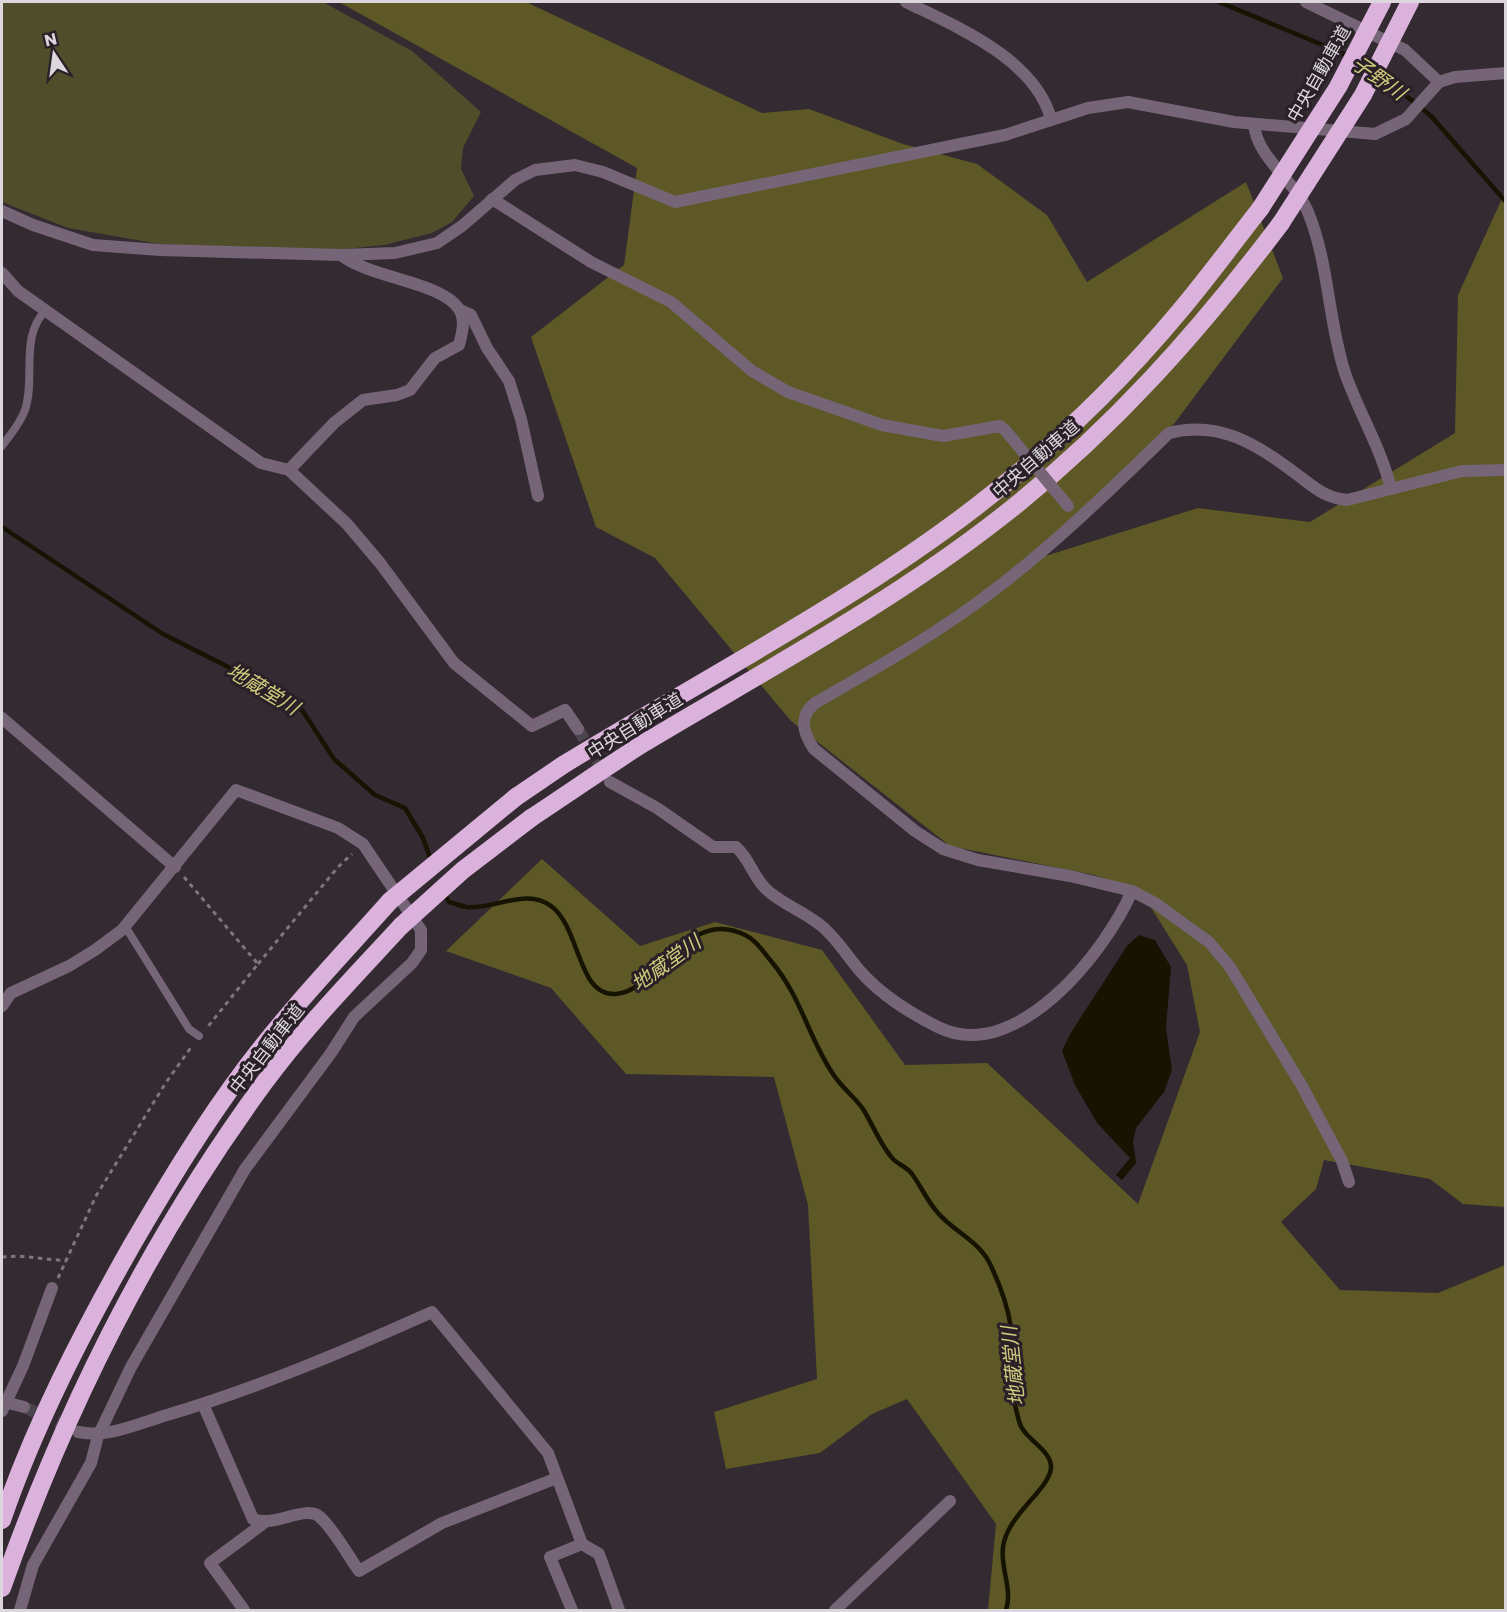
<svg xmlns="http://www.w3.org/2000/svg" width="1507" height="1612" font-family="Poppins,'Noto Sans JP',sans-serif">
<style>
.green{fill:#504d2b}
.forest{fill:#5d5825}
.water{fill:#161300}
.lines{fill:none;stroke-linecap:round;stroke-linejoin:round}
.stream{stroke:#161300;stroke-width:4.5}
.minor-tunnel{stroke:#4c444c;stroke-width:12;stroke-dasharray:12 6;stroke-linecap:butt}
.path{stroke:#7e767d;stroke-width:3;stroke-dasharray:4.5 4.5;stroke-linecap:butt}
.service{stroke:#766576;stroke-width:8}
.minor{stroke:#766576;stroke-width:12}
.motorway{stroke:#dbb2db;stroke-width:18}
.minor-bridge{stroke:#766576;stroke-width:12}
.motorway-bridge{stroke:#dbb2db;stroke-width:18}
.labels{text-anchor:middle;stroke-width:6;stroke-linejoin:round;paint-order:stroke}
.street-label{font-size:18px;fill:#dcd7dc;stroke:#292028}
.water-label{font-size:20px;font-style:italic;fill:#d2cb7b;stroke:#292028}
</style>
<rect width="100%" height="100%" fill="#332a32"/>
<!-- green -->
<path class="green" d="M 2,2 L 323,2 L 412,51 L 481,112 L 463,148 L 461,169 L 474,196 L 452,222 L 432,233 L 384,245 L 326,251 L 160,244 L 68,228 L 2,202 Z"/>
<!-- forest -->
<path class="forest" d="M 339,2 L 526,2 L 762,113 L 809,109 L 903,144 L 977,164 L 1047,215 L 1087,282 L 1246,182 L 1283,278 L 1174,424 L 1036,559 L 1198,508 L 1310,522 L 1455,433 L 1458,295 L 1505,192 L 1505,1207 L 1463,1204 L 1430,1179 L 1324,1160 L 1316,1189 L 1281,1222 L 1340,1290 L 1438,1293 L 1505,1265 L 1505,1610 L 988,1610 L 996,1524 L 907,1399 L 872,1414 L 820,1453 L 726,1469 L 714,1412 L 817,1379 L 808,1205 L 774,1077 L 626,1074 L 551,988 L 446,951 L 542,859 L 640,946 L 715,922 L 822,950 L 905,1065 L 987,1063 L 1138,1204 L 1200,1032 L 1187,965 L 1140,890 L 1094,875 L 950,846 L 791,721 L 655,558 L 596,527 L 531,337 L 624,265 L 637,168 Z"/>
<!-- water -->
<path class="water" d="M 1139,935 L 1155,940 L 1171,967 L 1166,1028 L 1172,1070 L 1164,1092 L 1136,1128 L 1133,1141 L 1136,1163 L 1122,1180 L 1116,1175 L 1130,1158 L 1097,1123 L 1075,1085 L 1062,1051 L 1070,1034 L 1127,946 Z"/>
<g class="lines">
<!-- stream -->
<g class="stream">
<path d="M 1219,2 L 1349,56"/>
<path d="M 1356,59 L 1372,69"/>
<path d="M 1379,74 L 1431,116 L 1506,202"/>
<path d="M 2,527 L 163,634 L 252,679 L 302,710 L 334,759 L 375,795 L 405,808 L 423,838 L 431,860"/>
<path d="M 444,893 L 449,902 C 454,903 461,906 466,907 C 494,910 526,887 551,906 C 581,928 577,997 616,994 C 659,991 687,904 747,936 C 758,942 763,952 771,961 C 802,998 808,1037 833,1074 C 841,1087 854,1096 863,1109 C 873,1125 881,1146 893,1159 C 899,1165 907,1167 912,1174 C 921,1186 927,1201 938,1213 C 954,1232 981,1242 991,1266 C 1000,1285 1008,1307 1011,1328 C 1014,1347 1011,1367 1012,1386 C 1013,1398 1016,1410 1019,1421 C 1023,1439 1052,1449 1051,1468 C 1049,1490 1007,1515 1003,1547 C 1000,1569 1013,1588 1006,1610"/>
</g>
<!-- minor-tunnel -->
<g class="minor-tunnel">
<path d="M 578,729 L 606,775"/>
<path d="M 24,1407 L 72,1429"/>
</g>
<!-- path -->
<g class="path">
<path d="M 184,877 L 258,964 L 206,1029"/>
<path d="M 258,964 L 338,867 L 352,854"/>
<path d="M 2,1257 L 18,1256 L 67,1261"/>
<path d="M 58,1278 L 96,1196 L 165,1084 L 192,1046"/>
</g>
<!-- service -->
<g class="service">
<path d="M 2,446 C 10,435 20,424 25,410 C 36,377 19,337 46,310"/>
<path d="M 125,926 L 189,1029 L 199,1036"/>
</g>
<!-- minor -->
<g class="minor">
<path d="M 906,2 C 957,27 1035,59 1051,119"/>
<path d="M 1306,2 L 1405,50 L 1439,82"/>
<path d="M 1254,124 C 1257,159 1295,180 1308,212 C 1329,263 1328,321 1345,373 C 1359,413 1381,448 1391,489"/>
<path d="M 492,199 L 591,262 L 671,302 L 752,371 L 788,392 L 882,425 L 943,436 L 1000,426 L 1005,430"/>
<path d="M 2,211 L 33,225 L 93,245 L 160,250 L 341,255 L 395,253 L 437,243 L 462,226 L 515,180 L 535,170 L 575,165 L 603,172 L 675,202 L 1005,135 L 1088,108 L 1128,102 L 1234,122 L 1375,134 L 1406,119 L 1439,82 L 1455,77 L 1506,73"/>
<path d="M 2,273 L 18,291 L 261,463 L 289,470 L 347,524 L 380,563 L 454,663 L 532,726 L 565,710 L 578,729"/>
<path d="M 460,310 L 471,315 L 487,348 L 509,381 L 521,419 L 538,496"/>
<path d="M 289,470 L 334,423 L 363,400 L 397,395 L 410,390 L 435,358 L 459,345 C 462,334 466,319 459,309 C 442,282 370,278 341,255"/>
<path d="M 2,718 L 175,867"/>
<path d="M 610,782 L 657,808 L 713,847 L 736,847 C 749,858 753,876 765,888 C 779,903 808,913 825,929 C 839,942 848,957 860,971 C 880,994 911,1014 938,1027 C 1015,1066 1105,953 1132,891"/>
<path d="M 2,1006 L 11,993 L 69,966 L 95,950 L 122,930 L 236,790 L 338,828 L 363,844 L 421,930 L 421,950 L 412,963 L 354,1017 L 331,1053 L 245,1169 L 131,1367 L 98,1436 L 91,1463 L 33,1565 L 20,1610"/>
<path d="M 1349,1182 L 1342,1161 L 1302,1086 L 1230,967 L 1209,942 L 1155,903 L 1132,891 L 1070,876 L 978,860 L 943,849 L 915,831 L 814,749 C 803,733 798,717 815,703 C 869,672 924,641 974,605 C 1045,554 1107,493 1169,433 C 1218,420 1257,444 1295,473 C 1314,487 1323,497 1347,500 L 1462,471 L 1506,470"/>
<path d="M 5,1402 L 24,1407"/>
<path d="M 203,1404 L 253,1519 C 276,1528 305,1504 320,1517 C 335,1531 347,1554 359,1571 L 442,1523 L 557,1478"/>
<path d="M 2,1411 L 23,1366 L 52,1288"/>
<path d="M 78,1432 C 109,1438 137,1424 167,1415 C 258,1388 345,1351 432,1312 L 548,1453 L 582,1544 L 550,1557 L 572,1610"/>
<path d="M 582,1544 L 599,1554 L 619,1610"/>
<path d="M 244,1610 L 210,1563 L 264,1523"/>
<path d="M 835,1610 L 950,1501"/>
</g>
<!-- motorway -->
<g class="motorway">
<path d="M 516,797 L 563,765 C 701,680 848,605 977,506 C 1051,449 1119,384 1179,312 C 1207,279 1233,243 1260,209"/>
<path d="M 531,818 C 569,793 606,767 644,743 C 764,671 890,604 1001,517 C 1110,432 1198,333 1281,223"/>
<path d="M 2,1520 C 35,1424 82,1333 132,1245 C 167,1185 203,1125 245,1069 C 289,1010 341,956 390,901"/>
<path d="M 2,1588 C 65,1409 151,1237 264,1083 C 305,1027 354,977 401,926"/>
</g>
<!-- minor-bridge -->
<path class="minor-bridge" d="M 1005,430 L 1068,506"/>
<!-- motorway-bridge -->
<g class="motorway-bridge">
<path d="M 1260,209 L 1338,87 L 1382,2"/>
<path d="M 1281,223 L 1363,95 L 1410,2"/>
<path d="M 390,901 L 516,797"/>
<path d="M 401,926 L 463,870 L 531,818"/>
</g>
</g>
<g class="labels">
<!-- street labels -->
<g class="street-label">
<text transform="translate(1319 74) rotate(-60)" y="6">中央自動車道</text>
<text transform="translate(1036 459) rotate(-41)" y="6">中央自動車道</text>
<text transform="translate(635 726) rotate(-32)" y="6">中央自動車道</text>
<text transform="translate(267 1049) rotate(-52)" y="6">中央自動車道</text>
</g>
<!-- water labels -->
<g class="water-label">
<text transform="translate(1379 78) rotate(35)" y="7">子野川</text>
<text transform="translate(263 689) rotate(31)" y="7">地蔵堂川</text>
<text transform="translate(666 963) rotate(-36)" y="7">地蔵堂川</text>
<text transform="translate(1013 1366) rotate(-96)" y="7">地蔵堂川</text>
</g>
</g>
<!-- border -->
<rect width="1507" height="1612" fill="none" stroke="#dcd7dc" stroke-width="6"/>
<!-- north arrow -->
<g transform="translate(54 54) rotate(347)" stroke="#292028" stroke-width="4.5" paint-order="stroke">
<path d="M0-4.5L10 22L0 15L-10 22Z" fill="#dcd7dc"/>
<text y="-9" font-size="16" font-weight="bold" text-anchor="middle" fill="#dcd7dc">N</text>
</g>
</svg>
